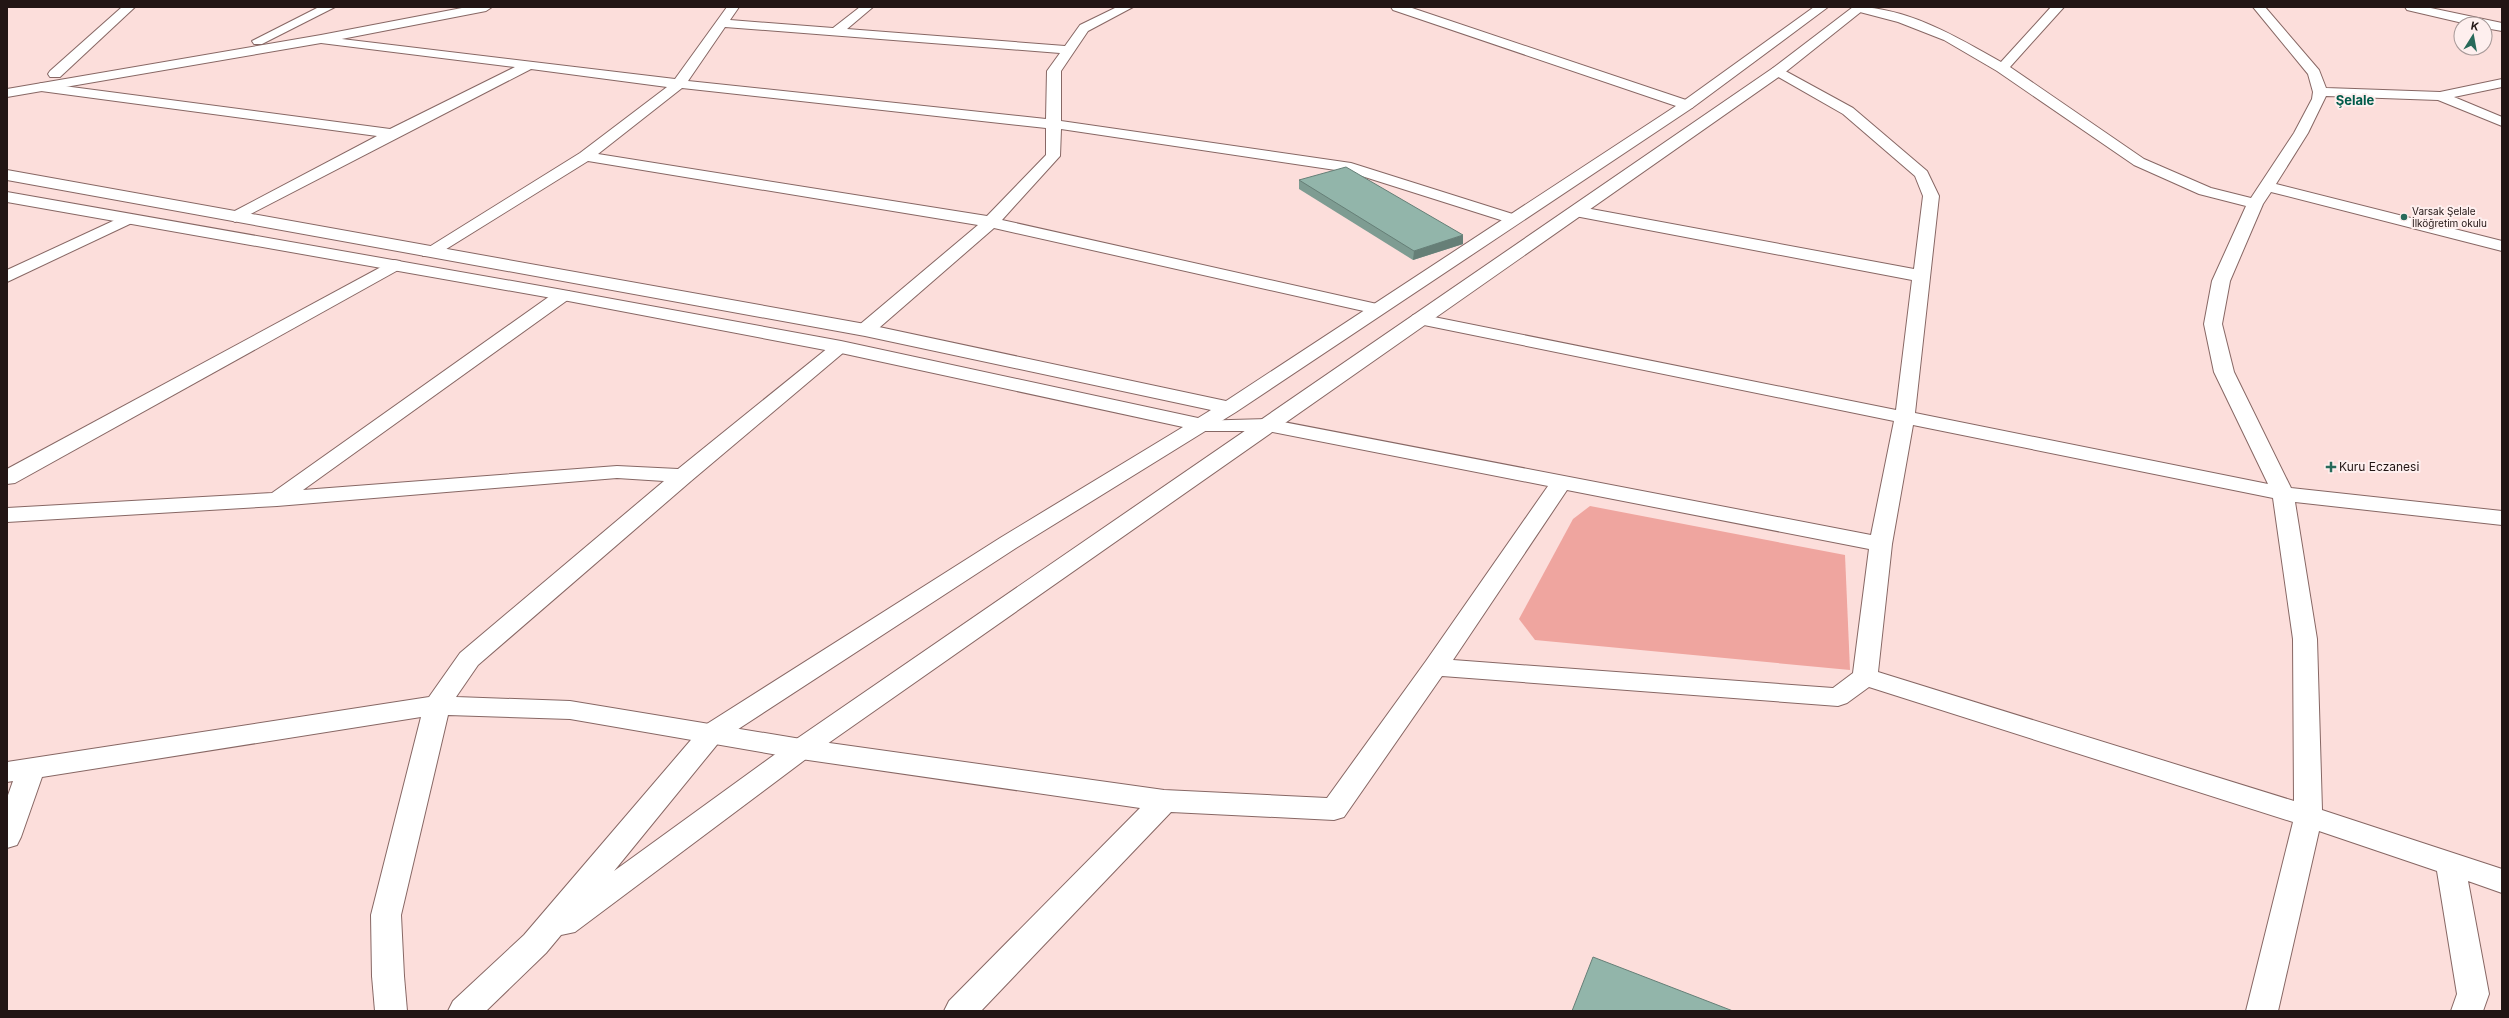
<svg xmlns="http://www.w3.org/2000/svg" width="2509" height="1018" font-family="Inter,sans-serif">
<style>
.green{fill:#efa59f}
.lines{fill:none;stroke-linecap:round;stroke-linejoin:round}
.minor-casing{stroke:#876764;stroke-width:2}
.tertiary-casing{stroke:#876764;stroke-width:2}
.minor{fill:#fff;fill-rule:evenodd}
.tertiary{fill:#fff;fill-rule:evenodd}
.wall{fill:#7e9c92}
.shaded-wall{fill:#667f77}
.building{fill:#92b5aa;stroke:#667f77}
.poi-dot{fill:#286a5a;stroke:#feefee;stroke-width:1.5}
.labels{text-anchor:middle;stroke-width:4;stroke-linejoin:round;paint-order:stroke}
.far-poi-label{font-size:10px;fill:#221514;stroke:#feefee;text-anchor:start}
.poi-label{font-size:12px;fill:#221514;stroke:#feefee;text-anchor:start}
.far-district-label{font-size:13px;font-weight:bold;fill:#005b4a;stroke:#feefee}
</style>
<rect width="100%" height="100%" fill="#fcdedb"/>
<!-- green -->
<path class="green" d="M 1590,506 L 1845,555 L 1850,670 L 1535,640 L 1519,619 L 1573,519 Z"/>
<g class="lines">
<!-- minor casing -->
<g class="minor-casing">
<g id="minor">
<path d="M 122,7 L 135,7 L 60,77 L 50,77 L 48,74 L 50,71 Z"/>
<path d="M 319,7 L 335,7 L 262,44 L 254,44 L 252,41 Z"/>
<path d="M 727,7 L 739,7 L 730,20 L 833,28 L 860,7 L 873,7 L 847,29 L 1065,46 L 1080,25 L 1117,7 L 1133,7 L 1088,31 L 1061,71 L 1061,121 L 1351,163 L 1519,216 L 1521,219 L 1513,224 L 1507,222 L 1349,172 L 1061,129 L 1060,156 L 1002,220 L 1377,304 L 1383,305 L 1386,309 L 1383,313 L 1377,314 L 994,228 L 872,334 L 858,334 L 856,330 L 858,326 L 978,225 L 588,161 L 435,256 L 423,256 L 421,252 L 580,153 L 667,87 L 531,69 L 235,222 L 227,217 L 229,214 L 377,136 L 41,91 L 34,87 L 41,83 L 390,129 L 515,67 L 321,43 L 317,42 L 315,39 L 317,36 L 675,79 ZM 725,27 L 1060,53 L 1047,71 L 1046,119 L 688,81 ZM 682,88 L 1046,128 L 1046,155 L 987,216 L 598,154 Z"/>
<path d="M 1391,7 L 1409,7 L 1692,102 L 1694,105 L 1692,108 L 1682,108 L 1393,10 Z"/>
<path d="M 1855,7 C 1907,7 1957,37 2001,62 L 2051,7 L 2064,7 L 2010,67 L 2144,159 L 2211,188 L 2251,198 L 2294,133 L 2312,99 L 2313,92 L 2308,74 L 2253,7 L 2265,7 L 2319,70 L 2326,88 L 2440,92 L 2502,79 L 2502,87 L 2454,97 L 2502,117 L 2502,126 L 2438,100 L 2326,96 L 2308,133 L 2276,184 L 2502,241 L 2502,251 L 2271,192 L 2263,204 L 2230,281 L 2222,324 L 2234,372 L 2291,488 L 2502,511 L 2502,525 L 2295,502 L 2317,639 L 2322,810 L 2502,869 L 2502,893 L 2468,881 L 2489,994 L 2483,1011 L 2451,1011 L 2457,994 L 2437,871 L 2319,831 L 2278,1011 L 2246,1011 L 2293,822 L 1869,687 L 1847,703 L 1838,706 L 1442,676 L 1344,817 L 1334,820 L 1171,812 L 981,1011 L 944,1011 L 949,1001 L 1140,808 L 801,759 L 570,719 L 448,715 L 401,915 L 404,976 L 399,985 L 388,989 L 377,985 L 372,976 L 371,915 L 421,717 L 42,777 L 21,837 L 17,845 L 7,848 L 7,798 L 13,781 L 7,782 L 7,762 L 429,697 L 460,653 L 664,481 L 617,478 L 277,506 L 7,522 L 7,508 L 272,493 L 557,291 L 569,291 L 572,295 L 569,299 L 303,490 L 617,466 L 678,469 L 834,343 L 848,343 L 850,347 L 691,481 L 478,665 L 456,697 L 570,701 L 801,739 L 1164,790 L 1327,798 L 1426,661 L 1548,486 L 1268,431 L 1201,431 L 1194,429 L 1191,425 L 1194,421 L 1268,419 L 1871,535 L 1894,421 L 1419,324 L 1413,323 L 1410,319 L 1413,315 L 1419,314 L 1896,410 L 1912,280 L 1575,216 L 1567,211 L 1575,206 L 1914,269 L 1923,196 L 1915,176 L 1843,114 L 1773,74 L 1771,71 L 1773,68 L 1778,67 L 1853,108 L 1927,171 L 1939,196 L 1915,413 L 2268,484 L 2214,372 L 2204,324 L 2212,281 L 2246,206 L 2199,194 L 2134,165 L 1997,71 L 1944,40 L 1898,22 L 1856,11 ZM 1913,425 L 2273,498 L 2293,639 L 2294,801 L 1878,672 L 1892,544 ZM 1567,490 L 1869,549 L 1853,673 L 1833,688 L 1453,660 Z"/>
<path d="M 2405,7 L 2426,7 L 2502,23 L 2502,31 L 2485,28 L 2485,24 L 2467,24 L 2407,10 Z"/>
<path d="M 128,214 L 134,216 L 136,219 L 134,222 L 7,282 L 7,270 Z"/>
<path d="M 394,260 L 400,261 L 403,265 L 400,269 L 15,483 L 7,484 L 7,469 Z"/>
</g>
</g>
<!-- tertiary casing -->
<g class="tertiary-casing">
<g id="tertiary">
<path d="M 467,7 L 492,7 L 486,11 L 321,43 L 7,97 L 7,89 L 321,35 Z"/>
<path d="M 1814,7 L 1828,7 L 1692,108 L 1236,412 L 1016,548 L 720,741 L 614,871 L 792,742 L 1773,68 L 1853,7 L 1867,7 L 1783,74 L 810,756 L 575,932 L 561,935 L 546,953 L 486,1011 L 448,1011 L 453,1001 L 524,935 L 702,727 L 1000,538 L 1183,427 L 841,353 L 563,300 L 7,202 L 7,192 L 563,290 L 841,341 L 1198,418 L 1211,410 L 865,336 L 7,180 L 7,170 L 865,324 L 1226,401 L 1682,102 Z"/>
<path d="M 388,963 L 399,967 L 404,976 L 407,1011 L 375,1011 L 372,976 L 377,967 Z"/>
</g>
</g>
<!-- minor -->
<use href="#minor" class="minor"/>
<!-- tertiary -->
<use href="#tertiary" class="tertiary"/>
</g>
<!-- wall -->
<path class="wall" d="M 1299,180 L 1463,244 L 1413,260 L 1299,189 Z"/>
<!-- shaded-wall -->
<path class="shaded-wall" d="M 1463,235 L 1463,244 L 1413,260 L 1414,251 Z"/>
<!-- building -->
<g class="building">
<path d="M 1346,167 L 1463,235 L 1414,251 L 1299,180 Z"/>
<path d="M 1593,957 L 1733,1011 L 1572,1011 Z"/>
</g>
<!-- markers -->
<g class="poi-dot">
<circle cx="2404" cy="217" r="4"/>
<path d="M2329 461h4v4h4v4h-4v4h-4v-4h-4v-4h4z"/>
</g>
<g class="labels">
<!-- far-poi labels -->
<g class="far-poi-label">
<text x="2412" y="215">Varsak Şelale<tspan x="2412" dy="12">İlköğretim okulu</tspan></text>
</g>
<!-- poi labels -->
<g class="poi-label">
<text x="2339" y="471">Kuru Eczanesi</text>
</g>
<!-- far-district labels -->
<g class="far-district-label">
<text x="2355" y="105">Şelale</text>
</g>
</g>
<!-- border -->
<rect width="2509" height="1018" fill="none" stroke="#221514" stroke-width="16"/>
<!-- north arrow -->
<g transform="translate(2473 36) rotate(11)"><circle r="19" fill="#feefee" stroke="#a69897"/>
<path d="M0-3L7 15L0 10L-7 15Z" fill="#286a5a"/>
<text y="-6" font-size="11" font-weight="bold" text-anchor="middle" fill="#221514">K</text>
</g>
</svg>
